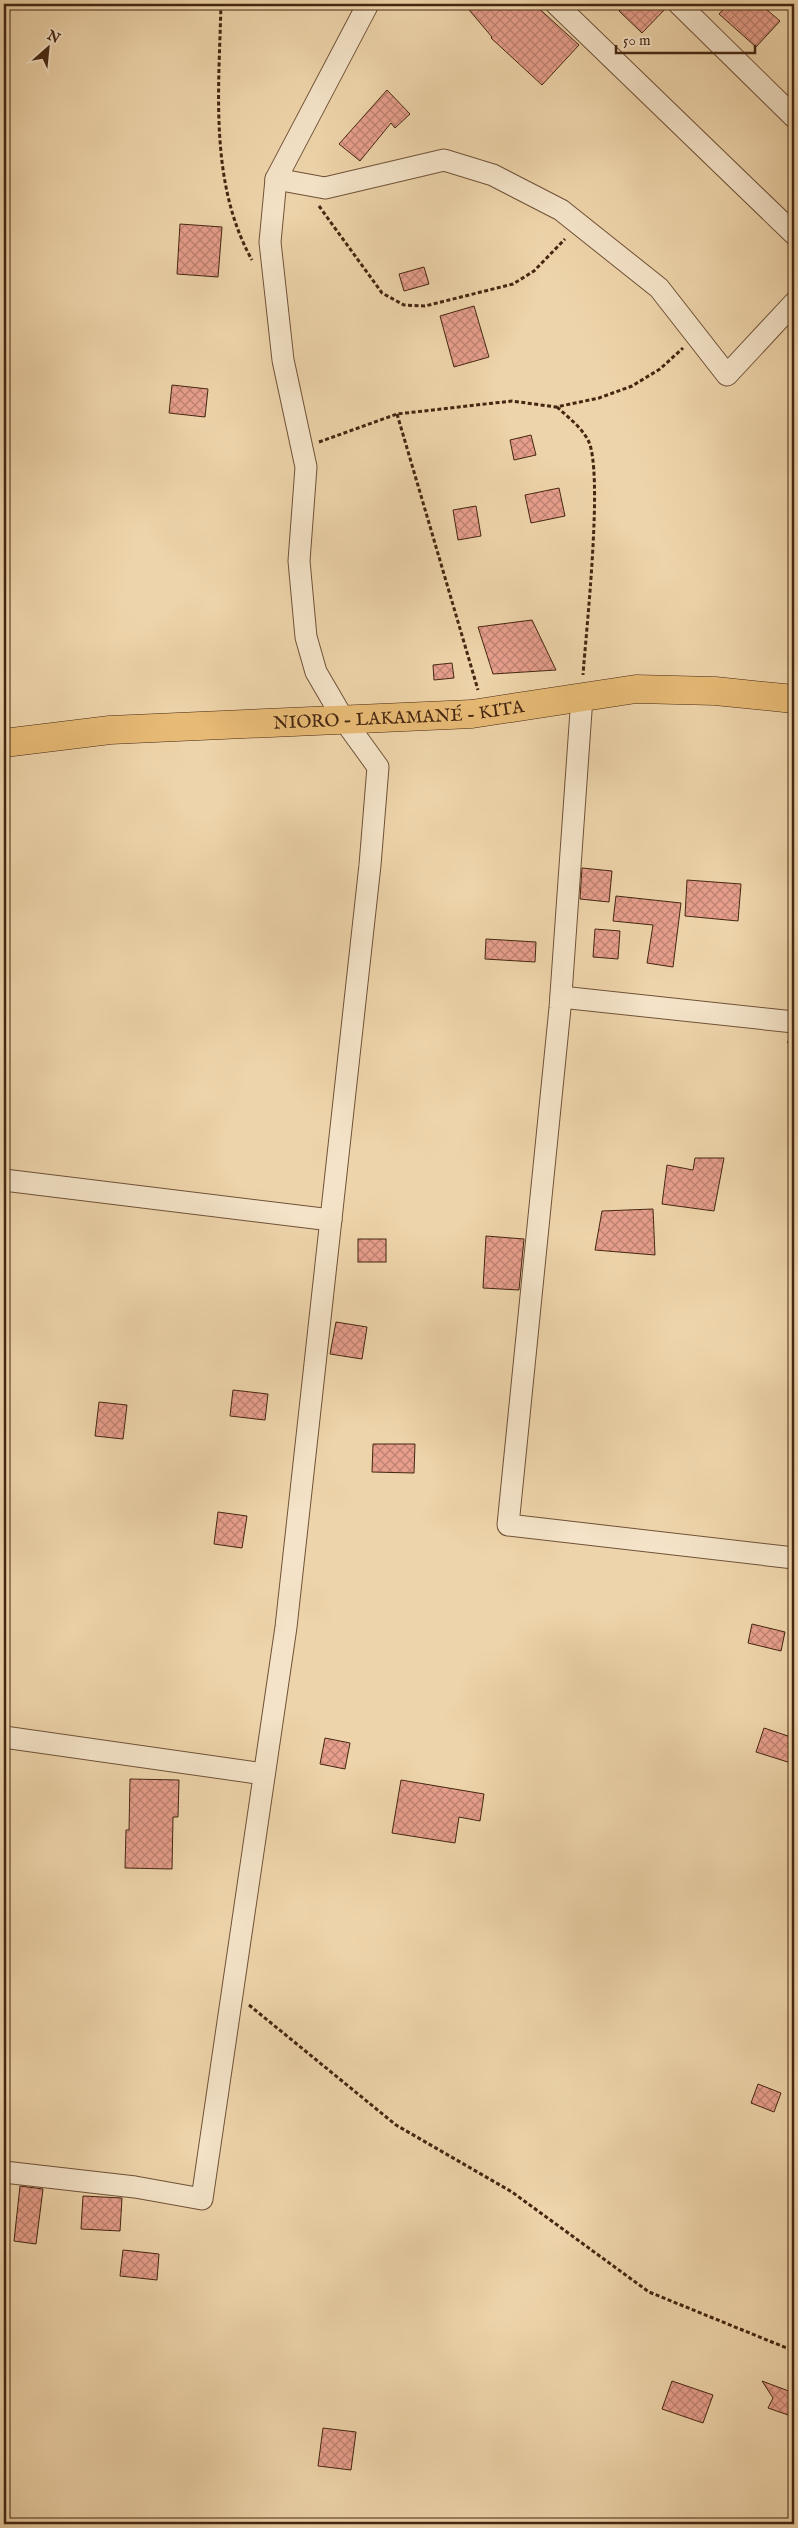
<svg xmlns="http://www.w3.org/2000/svg" width="798" height="2528" font-family="'IM FELL English',serif">
<style>
.building{fill:url(#building-cross-hatch);stroke:#452611}
.lines{fill:none;stroke-linecap:round;stroke-linejoin:round}
.street-casing{stroke:#6f5237;stroke-width:23}
.primary-casing{stroke:#452611;stroke-width:29}
.path{stroke:#452611;stroke-width:3;stroke-dasharray:4 2.5;stroke-linecap:butt}
.street{stroke:#f4e3c8;stroke-width:21}
.primary{stroke:#e7ba75;stroke-width:28}
.labels{text-anchor:middle;stroke-width:4;stroke-linejoin:round;paint-order:stroke}
.street-label{font-size:18px;fill:#452611;stroke:#f4e3c8}
</style>
<defs>
<pattern id="building-cross-hatch" width="8" height="8" patternUnits="userSpaceOnUse" patternTransform="scale(1.25)"><rect width="8" height="8" fill="#e79f8c"/><path d="M0 0l8 8M0 8l8-8" fill="none" stroke="#bd8171"/></pattern>
</defs>
<rect width="100%" height="100%" fill="#eed4aa"/>
<filter id="stains"><feTurbulence type="fractalNoise" baseFrequency=".004" numOctaves="4"/><feColorMatrix values="0 0 0 0 .2 0 0 0 0 .09 0 0 0 0 .02 0 0 0 .5 -.17"/></filter>
<radialGradient id="worn" r=".72"><stop offset=".6" stop-color="#630" stop-opacity="0"/><stop offset="1" stop-color="#630" stop-opacity=".3"/></radialGradient>
<!-- building -->
<g class="building">
<path d="M 464,4 L 534,4 L 579,45 L 542,85 L 491,38 L 492,37 Z"/>
<path d="M 626,4 L 667,4 L 667,7 L 642,33 L 619,11 Z"/>
<path d="M 728,4 L 760,4 L 780,21 L 756,47 L 719,14 Z"/>
<path d="M 387,90 L 410,114 L 395,128 L 391,123 L 360,161 L 339,144 Z"/>
<path d="M 180,224 L 222,227 L 218,277 L 177,274 Z"/>
<path d="M 424,267 L 429,284 L 404,291 L 399,274 Z"/>
<path d="M 474,306 L 489,357 L 454,367 L 440,316 Z"/>
<path d="M 172,385 L 208,389 L 205,417 L 169,413 Z"/>
<path d="M 531,435 L 536,455 L 514,460 L 510,440 Z"/>
<path d="M 559,488 L 565,516 L 531,523 L 525,495 Z"/>
<path d="M 476,506 L 481,536 L 458,540 L 453,510 Z"/>
<path d="M 532,620 L 556,670 L 493,674 L 478,627 Z"/>
<path d="M 452,663 L 454,678 L 434,680 L 433,665 Z"/>
<path d="M 582,868 L 612,871 L 609,902 L 580,899 Z"/>
<path d="M 687,880 L 741,884 L 738,921 L 685,916 Z"/>
<path d="M 616,896 L 681,903 L 673,967 L 647,963 L 653,925 L 613,921 Z"/>
<path d="M 595,929 L 620,931 L 618,959 L 593,957 Z"/>
<path d="M 486,939 L 536,942 L 535,962 L 485,959 Z"/>
<path d="M 695,1158 L 724,1158 L 714,1211 L 662,1204 L 667,1165 L 693,1170 Z"/>
<path d="M 653,1209 L 655,1255 L 595,1250 L 602,1211 Z"/>
<path d="M 486,1236 L 524,1239 L 519,1290 L 483,1288 Z"/>
<rect x="358" y="1239" width="28" height="23"/>
<path d="M 336,1322 L 367,1327 L 362,1359 L 330,1354 Z"/>
<path d="M 233,1390 L 268,1394 L 265,1420 L 230,1416 Z"/>
<path d="M 99,1402 L 127,1405 L 123,1439 L 95,1436 Z"/>
<path d="M 373,1444 L 415,1444 L 414,1473 L 372,1472 Z"/>
<path d="M 218,1512 L 247,1516 L 242,1548 L 214,1544 Z"/>
<path d="M 752,1624 L 785,1632 L 781,1651 L 748,1643 Z"/>
<path d="M 764,1728 L 794,1738 L 794,1764 L 756,1752 Z"/>
<path d="M 325,1738 L 350,1743 L 345,1769 L 320,1764 Z"/>
<path d="M 130,1779 L 179,1780 L 178,1817 L 173,1817 L 172,1869 L 125,1868 L 126,1830 L 129,1830 Z"/>
<path d="M 401,1780 L 484,1794 L 480,1821 L 459,1817 L 455,1843 L 392,1833 Z"/>
<path d="M 758,2084 L 781,2093 L 774,2112 L 751,2103 Z"/>
<path d="M 20,2186 L 43,2189 L 36,2244 L 14,2241 Z"/>
<path d="M 83,2196 L 122,2198 L 120,2231 L 81,2229 Z"/>
<path d="M 123,2250 L 159,2254 L 157,2280 L 120,2276 Z"/>
<path d="M 672,2381 L 713,2395 L 703,2423 L 662,2409 Z"/>
<path d="M 762,2381 L 794,2393 L 794,2417 L 768,2408 L 773,2398 Z"/>
<path d="M 323,2428 L 356,2432 L 351,2470 L 318,2466 Z"/>
</g>
<g class="lines">
<!-- street casing -->
<g class="street-casing">
<g id="street">
<path d="M 556,4 L 794,234"/>
<path d="M 679,4 L 794,117"/>
<path d="M 276,179 L 325,188 L 444,160 L 493,175 L 561,210 L 659,288 L 727,375 L 794,303"/>
<path d="M 582,697 L 560,1008 L 508,1525 L 794,1558"/>
<path d="M 561,997 L 794,1022"/>
<path d="M 4,1180 L 331,1220"/>
<path d="M 4,1737 L 264,1774"/>
<path d="M 4,2172 L 135,2187 L 202,2199 L 286,1627 L 370,865 L 378,767 L 344,720 L 316,672 L 306,637 L 299,561 L 306,467 L 283,360 L 270,242 L 276,179 L 368,4"/>
</g>
</g>
<!-- primary casing -->
<g class="primary-casing">
<g id="primary">
<path id="s1" d="M 4,743 L 110,730 L 472,714 L 636,689 L 715,691 L 794,699"/>
</g>
</g>
<!-- path -->
<g class="path">
<path d="M 221,4 C 219,89 209,183 252,260"/>
<path d="M 319,206 L 382,293 L 404,305 L 425,306 L 513,284 L 534,271 L 565,239"/>
<path d="M 557,407 C 568,417 581,427 588,440 C 604,470 586,632 583,675"/>
<path d="M 397,414 L 478,690"/>
<path d="M 319,442 L 397,414 L 512,401 L 556,407 L 599,398 L 632,386 L 660,369 L 683,348"/>
<path d="M 788,1041 L 794,1049"/>
<path d="M 249,2005 L 396,2125 L 512,2192 L 649,2292 L 794,2351"/>
</g>
<!-- street -->
<use href="#street" class="street"/>
<!-- primary -->
<use href="#primary" class="primary"/>
</g>
<g class="labels">
<!-- street labels -->
<g class="street-label">
<text dy="6" stroke="none"><textPath href="#s1" startOffset="396">NIORO - LAKAMANÉ - KITA</textPath></text>
</g>
</g>
<!-- margin -->
<rect width="798" height="2528" fill="none" stroke="#eed4aa" stroke-width="20"/>
<rect x="5" y="5" width="788" height="2518" fill="none" stroke="#452611" stroke-width="2.5"/>
<rect x="10" y="10" width="778" height="2508" fill="none" stroke="#452611"/>
<!-- north arrow -->
<g transform="translate(48 48) rotate(27)" stroke="#f4e3c8" stroke-width="4" paint-order="stroke">
<path d="M0-4L9 19L0 12L-9 19Z" fill="#452611"/>
<text y="-8" font-size="14" font-weight="bold" text-anchor="middle" fill="#452611">N</text>
</g>
<!-- scale -->
<path d="M616 45v8h139v-8" fill="none" stroke="#452611" stroke-width="2.5"/>
<text x="623" y="45" font-size="15" fill="#452611" stroke="#f4e3c8" stroke-width="4" paint-order="stroke">50 m</text>
<rect width="100%" height="100%" filter="url(#stains)"/>
<rect width="100%" height="100%" fill="url(#worn)"/>
</svg>
